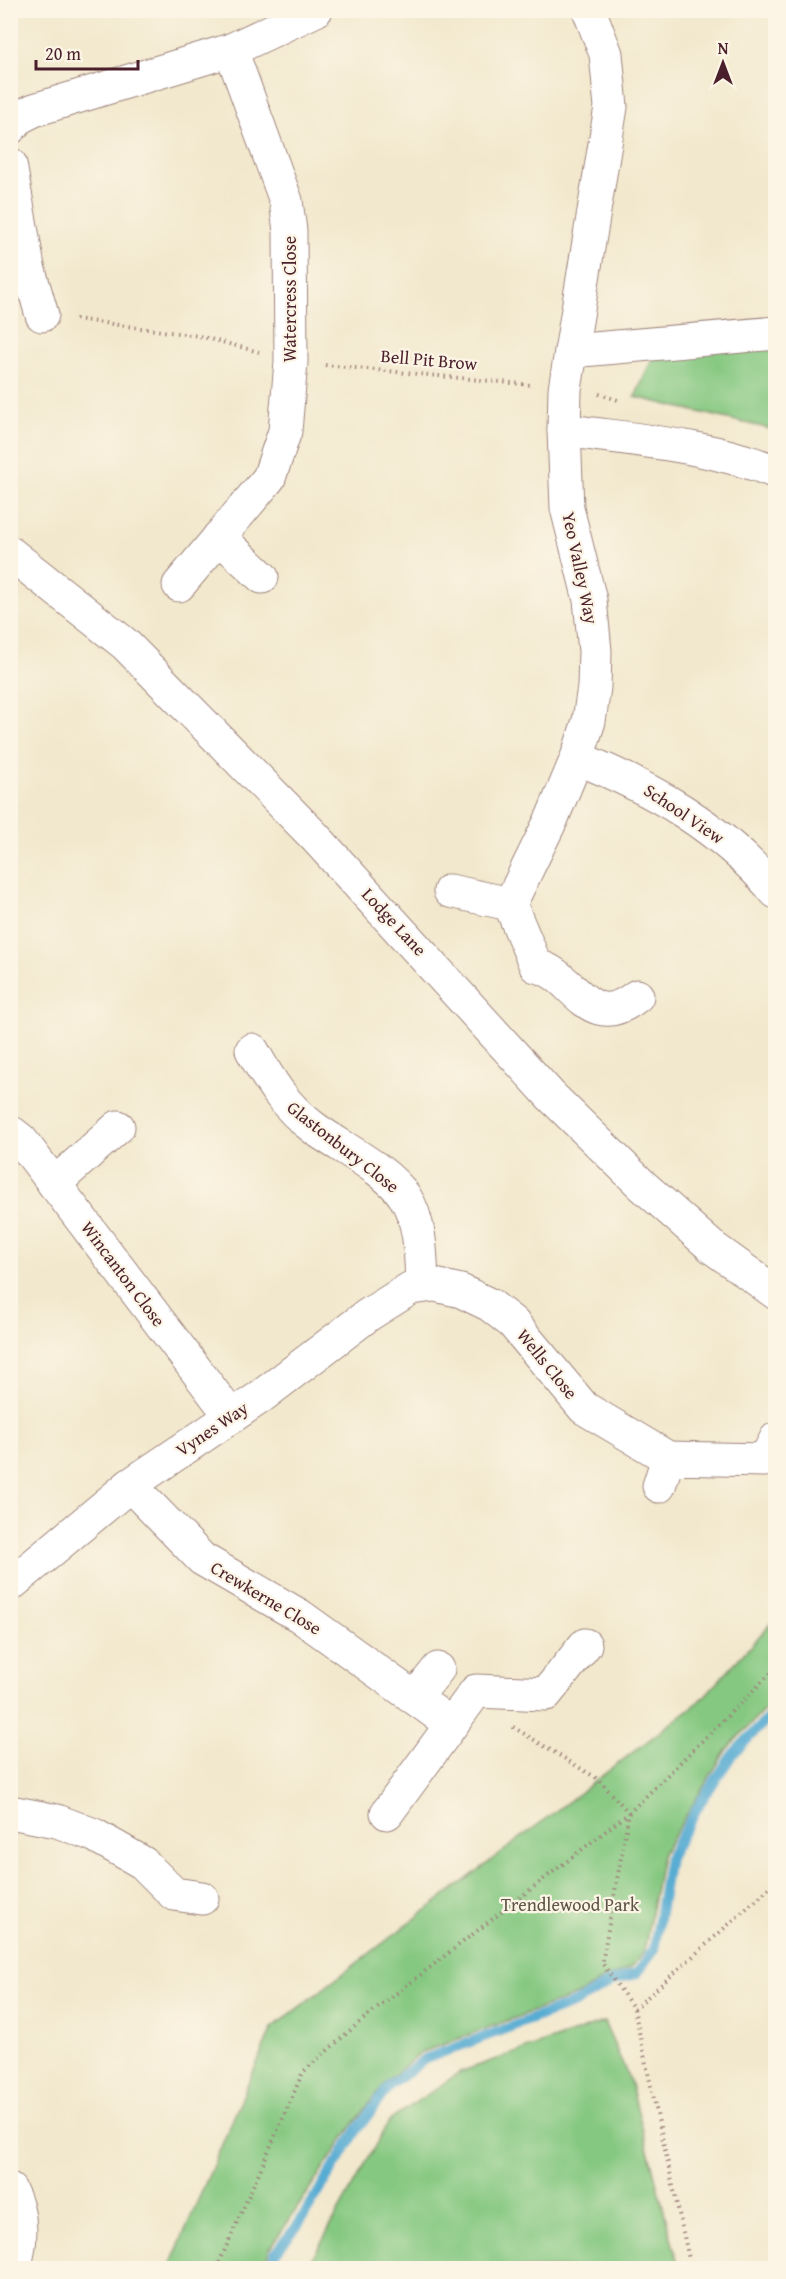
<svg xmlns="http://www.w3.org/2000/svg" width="786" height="2279" font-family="'Gentium Book Plus',serif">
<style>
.green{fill:#85c881;stroke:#687456;stroke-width:1.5}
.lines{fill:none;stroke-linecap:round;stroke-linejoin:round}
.stream{stroke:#56acd3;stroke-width:10}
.minor-casing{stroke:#9e847c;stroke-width:35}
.path{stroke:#9e847c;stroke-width:4;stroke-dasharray:1.5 4.5;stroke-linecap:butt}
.minor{stroke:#fff;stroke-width:33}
.labels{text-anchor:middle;stroke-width:4.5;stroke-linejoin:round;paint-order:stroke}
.street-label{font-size:18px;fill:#4a1f2b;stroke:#fcf5e5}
.park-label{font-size:18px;fill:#5c5245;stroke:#fcf5e5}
</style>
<rect width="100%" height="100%" fill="#fcf5e5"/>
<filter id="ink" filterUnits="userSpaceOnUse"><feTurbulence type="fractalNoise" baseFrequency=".0167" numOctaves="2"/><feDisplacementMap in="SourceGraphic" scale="12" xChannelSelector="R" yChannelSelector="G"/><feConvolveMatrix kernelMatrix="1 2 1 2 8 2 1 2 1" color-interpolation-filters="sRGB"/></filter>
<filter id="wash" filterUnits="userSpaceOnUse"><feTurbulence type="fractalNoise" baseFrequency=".008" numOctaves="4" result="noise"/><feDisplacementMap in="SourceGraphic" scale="24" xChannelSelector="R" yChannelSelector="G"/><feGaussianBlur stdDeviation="1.35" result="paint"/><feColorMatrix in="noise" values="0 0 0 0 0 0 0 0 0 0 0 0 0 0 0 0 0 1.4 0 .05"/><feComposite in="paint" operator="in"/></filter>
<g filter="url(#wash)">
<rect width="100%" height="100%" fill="#f2e8cd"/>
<!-- green -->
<g class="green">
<path d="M 775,341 L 775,430 L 635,397 L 654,355 Z"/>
<path d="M 775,1619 L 775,1699 L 726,1750 L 662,1855 L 644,1952 L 631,1968 L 602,1980 L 577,1995 L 420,2053 L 386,2082 L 350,2129 L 269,2250 L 265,2268 L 169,2268 L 272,2028 L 700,1701 Z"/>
<path d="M 604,2022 L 630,2081 L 679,2268 L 307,2268 L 389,2121 L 460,2072 Z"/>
</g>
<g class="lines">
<!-- stream -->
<path class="stream" d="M 272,2268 L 275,2253 L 298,2225 L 357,2130 L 390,2085 L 425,2059 L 577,2002 L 612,1981 L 637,1973 L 654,1949 L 669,1858 L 700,1803 L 732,1755 L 776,1710"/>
</g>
</g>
<g filter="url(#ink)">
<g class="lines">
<!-- minor casing -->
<g class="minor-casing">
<g id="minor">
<path d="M 589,10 L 606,54 L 611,107 L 565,389 L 564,430 L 567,508 L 590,600 L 595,651 L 594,687 L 589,721 L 577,758 L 552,818 L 510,904 L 536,966 C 575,973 587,1036 637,996"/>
<path d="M 10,128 L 20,117 L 34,110 L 231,50 L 316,10"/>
<path d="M 10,164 L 28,267 L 42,315"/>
<path d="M 571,351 L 776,333"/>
<path d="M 564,430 C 633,440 710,445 776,472"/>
<path d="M 219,537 L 262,577"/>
<path d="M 10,553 L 125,644 L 315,837 L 551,1096 L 642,1185 L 712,1247 L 776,1293"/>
<path d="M 179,585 L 269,478 L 285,431 L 291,362 L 290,231 L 286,201 L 231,50"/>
<path d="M 577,758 C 654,789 721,827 776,892"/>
<path d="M 450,891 L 510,904"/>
<path d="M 252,1050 C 269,1080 285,1107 314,1128 C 341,1148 387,1169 405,1197 C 421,1222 421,1257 422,1286"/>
<path d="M 12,1133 L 21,1140 L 231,1416"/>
<path d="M 54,1184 L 118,1127"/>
<path d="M 130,1485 L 202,1559 L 300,1616 L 451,1724"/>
<path d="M 659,1486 L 668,1458 L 765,1460 L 776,1439"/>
<path d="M 10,1585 L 130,1485 L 259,1398 L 368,1315 L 411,1288 L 435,1285 L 461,1291 L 490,1305 L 513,1323 L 584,1408 L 668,1458"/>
<path d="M 415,1698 L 438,1669"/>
<path d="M 10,1812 L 57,1821 L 94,1835 L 143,1863 L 174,1894 L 202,1898"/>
<path d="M 387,1813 L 476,1691 L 546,1694 L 585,1645"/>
<path d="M 10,2190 C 23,2214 22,2243 14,2268"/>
</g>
</g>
<!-- path -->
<g class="path">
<path d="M 75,319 L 199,336 L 259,352"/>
<path d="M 325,365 L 532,385"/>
<path d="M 599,394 L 621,401"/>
<path d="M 513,1727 L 598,1779 L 629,1813 L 602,1963 L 634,2009 L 691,2268"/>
<path d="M 634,2009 L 776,1882"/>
<path d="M 217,2268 L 303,2072 L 361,2021 L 629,1813 L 776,1668"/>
</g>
<!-- minor -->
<use href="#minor" class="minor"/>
</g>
</g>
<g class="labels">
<!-- street labels -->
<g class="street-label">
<text transform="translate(290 299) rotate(-90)" y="6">Watercress Close</text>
<text transform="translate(429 360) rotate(5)" y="6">Bell Pit Brow</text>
<text transform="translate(580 568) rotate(78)" y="6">Yeo Valley Way</text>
<text transform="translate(684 814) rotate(34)" y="6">School View</text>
<text transform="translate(394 922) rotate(47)" y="6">Lodge Lane</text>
<text transform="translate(343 1147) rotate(38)" y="6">Glastonbury Close</text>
<text transform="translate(123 1274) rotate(53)" y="6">Wincanton Close</text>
<text transform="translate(547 1364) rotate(51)" y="6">Wells Close</text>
<text transform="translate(212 1429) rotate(-34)" y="6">Vynes Way</text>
<text transform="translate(266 1598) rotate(31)" y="6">Crewkerne Close</text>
</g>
<!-- park labels -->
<g class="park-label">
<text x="570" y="1911">Trendlewood Park</text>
</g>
</g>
<!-- margin -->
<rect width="786" height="2279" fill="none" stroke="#fcf5e5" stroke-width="36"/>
<!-- north arrow -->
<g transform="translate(723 63)" stroke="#fcf5e5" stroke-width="4.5" paint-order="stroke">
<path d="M0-4.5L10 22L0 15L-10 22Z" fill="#4a1f2b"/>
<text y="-9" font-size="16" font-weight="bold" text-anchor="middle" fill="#4a1f2b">N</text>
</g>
<!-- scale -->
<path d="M36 60v9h102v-9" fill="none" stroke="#4a1f2b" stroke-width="3"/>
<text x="45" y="60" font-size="18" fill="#4a1f2b" stroke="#fcf5e5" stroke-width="4.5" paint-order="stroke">20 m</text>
</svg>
